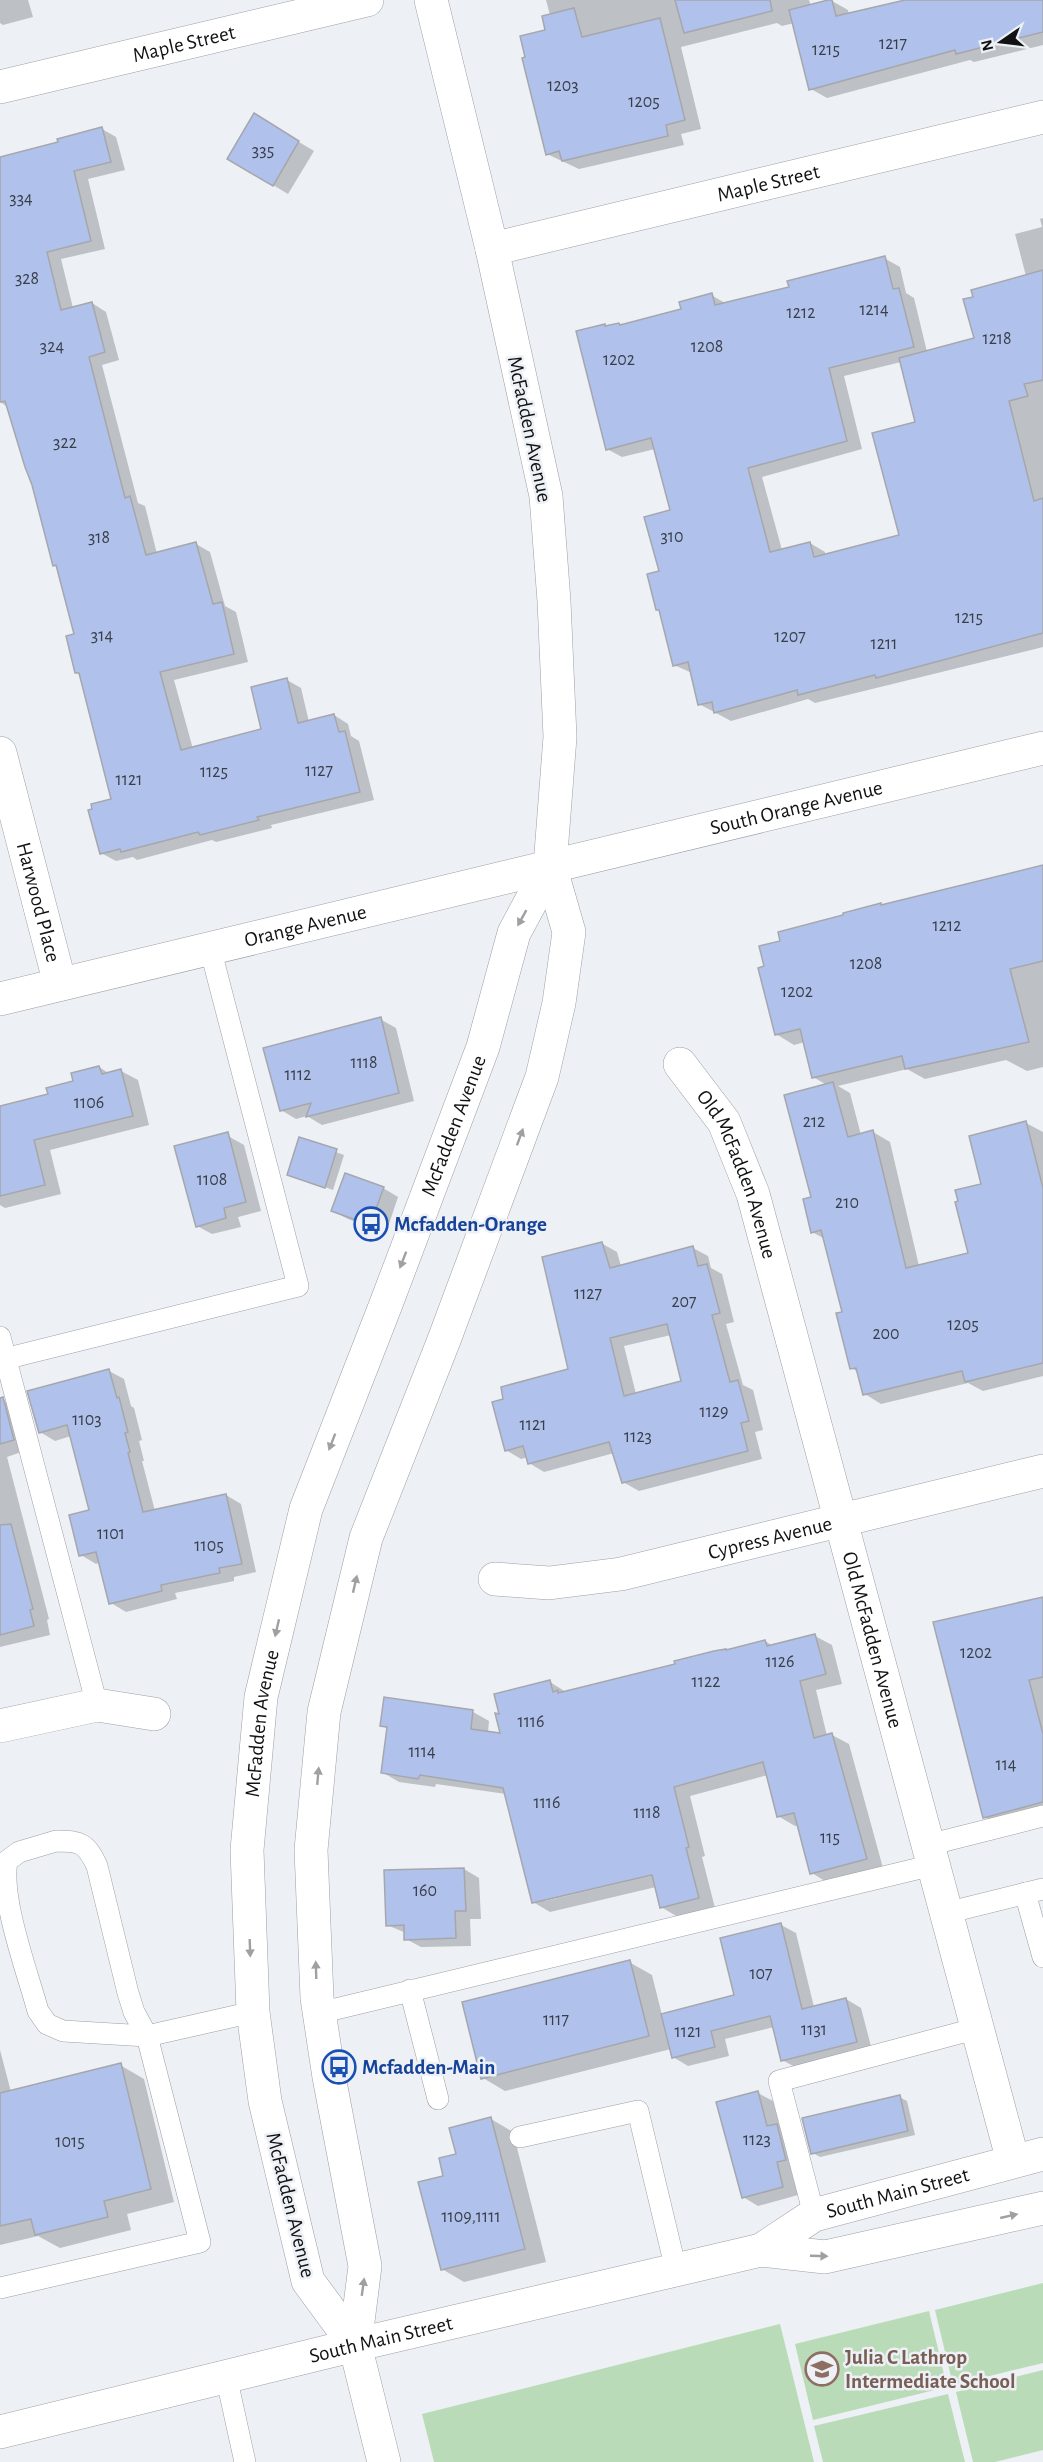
<svg xmlns="http://www.w3.org/2000/svg" width="1043" height="2462" font-family="'Alegreya Sans',sans-serif">
<style>
.green{fill:#badbb7}
.shadow{fill:#0003;fill-rule:evenodd}
.building{fill:#b0c2eb;stroke:#a5a7ad;stroke-width:1.5;fill-rule:evenodd}
.lines{fill:none;stroke-linecap:round;stroke-linejoin:round}
.service-casing{stroke:#9d9fa4;stroke-width:22}
.minor-casing{stroke:#9d9fa4;stroke-width:34}
.tertiary-casing{stroke:#9d9fa4;stroke-width:34}
.primary-casing{stroke:#9d9fa4;stroke-width:34}
.service{stroke:#fff;stroke-width:21}
.minor{stroke:#fff;stroke-width:33}
.tertiary{stroke:#fff;stroke-width:33}
.primary{stroke:#fff;stroke-width:33}
.oneway{fill:#a0a0a1}
.labels{text-anchor:middle;stroke-width:5;stroke-linejoin:round;paint-order:stroke}
.number-label{font-size:18px;fill:#393e4a}
.street-label{font-size:21px;fill:#111214;stroke:#edf0f5}
.transit-label{font-size:21px;font-weight:bold;fill:#164399;stroke:#edf0f5;text-anchor:start}
.education-label{font-size:21px;font-weight:bold;fill:#785e54;stroke:#edf0f5;text-anchor:start}
</style>
<rect width="100%" height="100%" fill="#edf0f5"/>
<!-- green -->
<g class="green">
<path d="M 1043,2283 L 1043,2363 L 953,2385 L 935,2310 Z"/>
<path d="M 929,2311 L 947,2387 L 813,2420 L 795,2344 Z"/>
<path d="M 780,2324 L 814,2462 L 434,2462 L 422,2414 Z"/>
<path d="M 1043,2370 L 1043,2450 L 995,2462 L 973,2462 L 956,2392 Z"/>
<path d="M 948,2394 L 965,2462 L 823,2462 L 814,2426 Z"/>
</g>
<!-- shadow -->
<g class="shadow">
<path d="M 0,0 L 28,0 L 33,17 L 3,25 L 0,23 Z"/>
<path d="M 546,0 L 809,0 L 811,6 L 832,1 L 848,10 L 849,15 L 905,2 L 904,0 L 1043,0 L 1043,45 L 974,62 L 970,60 L 827,98 L 811,89 L 794,23 L 782,26 L 777,23 L 681,47 L 701,129 L 681,134 L 684,145 L 579,169 L 547,154 L 547,31 L 550,15 Z"/>
<path d="M 254,115 L 314,151 L 288,194 L 229,159 Z"/>
<path d="M 102,129 L 116,137 L 125,170 L 88,179 L 105,249 L 61,259 L 73,308 L 92,303 L 106,312 L 119,360 L 102,365 L 138,503 L 145,506 L 157,554 L 196,544 L 210,552 L 225,606 L 236,612 L 248,662 L 174,680 L 193,749 L 263,730 L 287,680 L 301,688 L 309,722 L 334,715 L 348,724 L 351,736 L 359,741 L 374,800 L 271,825 L 272,828 L 216,842 L 212,840 L 137,860 L 133,857 L 116,861 L 101,853 L 113,800 L 81,675 L 77,672 L 75,635 L 59,568 L 54,565 L 34,484 L 8,407 L 0,402 L 0,157 L 59,144 Z"/>
<path d="M 1043,218 L 1043,647 L 815,703 L 808,699 L 731,721 L 699,704 L 692,673 L 674,665 L 661,612 L 657,609 L 672,511 L 655,449 L 622,457 L 607,449 L 605,326 L 607,327 L 619,324 L 622,326 L 683,310 L 711,295 L 727,304 L 790,288 L 884,258 L 900,267 L 906,293 L 914,298 L 927,352 L 976,340 L 1026,276 L 1015,234 L 1042,227 L 1040,219 ZM 901,362 L 917,423 L 901,537 L 825,555 L 825,552 L 810,543 L 782,550 L 762,477 L 862,449 L 844,376 Z"/>
<path d="M 1043,867 L 1043,1067 L 1027,1071 L 1006,1060 L 925,1079 L 907,1069 L 838,1086 L 850,1093 L 861,1135 L 873,1132 L 890,1142 L 919,1266 L 970,1254 L 983,1185 L 1026,1123 L 1043,1132 L 1043,1376 L 983,1391 L 968,1383 L 881,1404 L 865,1394 L 859,1373 L 852,1368 L 844,1313 L 825,1239 L 812,1232 L 813,1198 L 827,1085 L 813,1077 L 805,1042 L 794,1045 L 776,1034 L 883,906 Z"/>
<path d="M 380,1019 L 396,1028 L 414,1101 L 322,1125 L 307,1116 L 296,1119 L 281,1110 Z"/>
<path d="M 99,1067 L 110,1074 L 121,1071 L 138,1080 L 149,1125 L 50,1150 L 61,1194 L 5,1208 L 0,1205 L 0,1109 L 49,1096 Z"/>
<path d="M 228,1136 L 244,1145 L 261,1211 L 238,1217 L 241,1227 L 212,1234 L 197,1226 Z"/>
<path d="M 300,1139 L 344,1155 L 333,1190 L 289,1174 Z"/>
<path d="M 383,1188 L 398,1197 L 386,1233 L 348,1219 L 333,1211 Z"/>
<path d="M 601,1243 L 617,1252 L 621,1266 L 693,1248 L 708,1256 L 711,1268 L 722,1274 L 734,1322 L 726,1324 L 743,1385 L 753,1390 L 763,1430 L 755,1432 L 762,1459 L 639,1491 L 623,1482 L 614,1453 L 544,1472 L 529,1463 L 528,1457 L 521,1459 L 506,1450 L 505,1400 L 570,1370 ZM 671,1335 L 683,1382 L 636,1394 L 624,1346 Z"/>
<path d="M 109,1371 L 124,1379 L 131,1406 L 134,1408 L 142,1440 L 139,1441 L 144,1461 L 142,1461 L 155,1511 L 226,1495 L 241,1504 L 256,1572 L 234,1577 L 234,1581 L 175,1593 L 177,1599 L 126,1612 L 111,1603 L 100,1562 L 96,1564 L 81,1555 L 91,1511 L 71,1436 L 55,1441 L 40,1432 Z"/>
<path d="M 0,1399 L 20,1409 L 30,1449 L 7,1457 L 49,1619 L 47,1620 L 50,1635 L 0,1647 Z"/>
<path d="M 1043,1597 L 1043,1814 L 999,1825 L 984,1817 Z"/>
<path d="M 815,1636 L 832,1645 L 842,1684 L 816,1690 L 827,1736 L 832,1735 L 849,1744 L 883,1868 L 828,1883 L 812,1873 L 799,1825 L 795,1826 L 778,1816 L 768,1775 L 690,1796 L 705,1856 L 702,1857 L 715,1908 L 678,1917 L 661,1907 L 656,1887 L 550,1912 L 533,1902 L 506,1794 L 436,1784 L 435,1787 L 399,1782 L 382,1772 L 388,1729 L 381,1725 L 473,1712 L 489,1721 L 488,1732 L 502,1734 L 550,1682 L 566,1692 L 677,1665 L 725,1650 L 765,1641 L 773,1646 ZM 659,1872 L 659,1874 L 545,1901 L 545,1898 Z"/>
<path d="M 464,1869 L 479,1878 L 481,1919 L 470,1919 L 471,1946 L 421,1947 L 406,1939 L 406,1933 L 387,1925 Z"/>
<path d="M 781,1925 L 796,1933 L 814,2007 L 846,1999 L 861,2008 L 872,2050 L 797,2068 L 782,2060 L 774,2027 L 725,2039 L 729,2056 L 688,2066 L 673,2057 L 671,2049 L 505,2091 L 483,2078 L 629,1962 L 652,1975 L 662,2015 L 735,1996 Z"/>
<path d="M 0,2050 L 11,2092 L 120,2065 L 144,2079 L 174,2202 L 127,2214 L 131,2230 L 60,2248 L 38,2236 L 0,2245 Z"/>
<path d="M 758,2093 L 773,2101 L 780,2127 L 792,2134 L 801,2168 L 791,2170 L 798,2195 L 758,2206 L 743,2197 Z"/>
<path d="M 899,2097 L 907,2101 L 915,2135 L 820,2157 L 813,2153 Z"/>
<path d="M 491,2119 L 513,2132 L 546,2262 L 464,2282 L 442,2269 L 445,2177 L 458,2155 Z"/>
</g>
<!-- building -->
<g class="building">
<path d="M 675,0 L 770,0 L 772,11 L 684,33 Z"/>
<path d="M 828,0 L 832,0 L 836,16 L 905,0 L 1043,0 L 1043,32 L 956,54 L 955,50 L 809,90 L 789,10 Z"/>
<path d="M 574,8 L 582,37 L 660,18 L 685,120 L 666,125 L 668,136 L 562,161 L 559,151 L 546,155 L 522,58 L 525,57 L 520,36 L 545,30 L 542,16 Z"/>
<path d="M 254,113 L 299,141 L 273,186 L 227,159 Z"/>
<path d="M 102,127 L 111,162 L 74,171 L 91,241 L 47,252 L 61,310 L 92,302 L 105,352 L 89,357 L 125,498 L 130,496 L 146,555 L 196,542 L 213,604 L 222,602 L 234,654 L 160,672 L 181,750 L 261,729 L 251,687 L 287,678 L 298,723 L 334,714 L 339,732 L 345,731 L 360,792 L 257,817 L 259,820 L 200,835 L 198,832 L 121,852 L 120,849 L 100,854 L 88,810 L 92,809 L 91,804 L 111,799 L 79,673 L 75,673 L 66,636 L 74,634 L 56,565 L 53,566 L 32,485 L 25,467 L 5,401 L 0,402 L 0,157 L 58,142 L 57,139 Z"/>
<path d="M 885,256 L 893,289 L 899,288 L 914,347 L 829,368 L 847,441 L 748,468 L 770,552 L 810,542 L 814,557 L 899,535 L 872,433 L 915,422 L 899,358 L 974,338 L 963,299 L 973,297 L 971,290 L 1043,270 L 1043,380 L 1024,384 L 1028,396 L 1009,401 L 1034,501 L 1043,498 L 1043,633 L 876,678 L 875,675 L 798,695 L 797,690 L 714,713 L 712,702 L 698,705 L 688,662 L 673,666 L 659,610 L 656,610 L 647,574 L 659,571 L 644,517 L 670,510 L 651,438 L 606,450 L 576,331 L 605,324 L 605,326 L 619,323 L 620,325 L 681,309 L 679,302 L 712,293 L 715,305 L 789,287 L 787,281 Z"/>
<path d="M 1043,865 L 1043,961 L 1010,969 L 1029,1042 L 905,1069 L 902,1056 L 812,1078 L 800,1029 L 775,1035 L 758,968 L 764,966 L 759,946 L 780,941 L 778,932 L 843,915 L 843,913 L 881,903 L 881,905 Z"/>
<path d="M 381,1017 L 399,1093 L 306,1117 L 311,1103 L 280,1111 L 263,1048 Z"/>
<path d="M 99,1066 L 102,1074 L 121,1069 L 133,1116 L 34,1140 L 45,1185 L 0,1196 L 0,1106 L 48,1094 L 46,1088 L 73,1081 L 71,1073 Z"/>
<path d="M 833,1082 L 848,1137 L 873,1130 L 906,1268 L 968,1253 L 955,1202 L 958,1201 L 955,1190 L 981,1184 L 969,1136 L 1026,1121 L 1043,1188 L 1043,1363 L 965,1382 L 962,1371 L 863,1395 L 856,1368 L 850,1369 L 836,1313 L 842,1312 L 821,1230 L 811,1233 L 803,1199 L 811,1197 L 784,1095 Z"/>
<path d="M 228,1132 L 246,1202 L 224,1208 L 226,1218 L 196,1227 L 174,1146 Z"/>
<path d="M 299,1137 L 337,1149 L 325,1188 L 287,1175 Z"/>
<path d="M 345,1173 L 384,1187 L 370,1225 L 331,1211 Z"/>
<path d="M 602,1242 L 610,1268 L 693,1246 L 698,1266 L 707,1264 L 720,1313 L 712,1315 L 730,1382 L 738,1380 L 749,1421 L 741,1423 L 748,1451 L 622,1483 L 609,1442 L 528,1464 L 523,1446 L 505,1451 L 492,1402 L 503,1399 L 501,1387 L 568,1369 L 542,1257 ZM 667,1324 L 681,1381 L 624,1396 L 610,1338 Z"/>
<path d="M 109,1369 L 117,1398 L 119,1397 L 128,1432 L 125,1433 L 130,1452 L 128,1453 L 143,1512 L 226,1494 L 242,1564 L 219,1568 L 220,1573 L 161,1585 L 162,1591 L 109,1604 L 96,1552 L 79,1556 L 69,1515 L 89,1510 L 67,1425 L 39,1433 L 27,1391 Z"/>
<path d="M 3,1397 L 14,1440 L 0,1444 L 0,1398 Z"/>
<path d="M 11,1524 L 33,1609 L 30,1610 L 34,1626 L 0,1635 L 0,1525 Z"/>
<path d="M 1043,1597 L 1043,1677 L 1029,1680 L 1043,1734 L 1043,1802 L 983,1818 L 933,1622 Z"/>
<path d="M 815,1634 L 826,1674 L 800,1681 L 814,1738 L 832,1733 L 867,1859 L 810,1874 L 794,1813 L 777,1817 L 763,1762 L 674,1787 L 689,1847 L 686,1848 L 699,1898 L 660,1908 L 652,1875 L 532,1903 L 503,1788 L 420,1775 L 418,1779 L 381,1773 L 387,1727 L 380,1726 L 384,1697 L 473,1710 L 471,1729 L 500,1733 L 495,1713 L 499,1714 L 494,1694 L 550,1680 L 553,1692 L 558,1690 L 558,1693 L 675,1664 L 674,1661 L 714,1651 L 726,1649 L 726,1650 L 765,1640 L 767,1646 Z"/>
<path d="M 464,1868 L 466,1911 L 455,1911 L 456,1938 L 404,1940 L 404,1925 L 386,1926 L 384,1870 Z"/>
<path d="M 781,1923 L 802,2009 L 846,1998 L 857,2042 L 781,2061 L 770,2016 L 711,2031 L 715,2047 L 672,2058 L 661,2014 L 734,1995 L 720,1938 Z"/>
<path d="M 630,1960 L 649,2036 L 481,2079 L 462,2002 Z"/>
<path d="M 121,2063 L 151,2189 L 104,2201 L 108,2217 L 35,2235 L 31,2219 L 0,2226 L 0,2093 Z"/>
<path d="M 758,2091 L 767,2126 L 777,2124 L 786,2160 L 777,2162 L 783,2187 L 742,2198 L 716,2102 Z"/>
<path d="M 900,2095 L 908,2131 L 811,2154 L 802,2118 Z"/>
<path d="M 491,2117 L 525,2249 L 441,2270 L 418,2182 L 443,2176 L 439,2158 L 456,2154 L 449,2128 Z"/>
</g>
<g class="lines">
<!-- service casing -->
<g class="service-casing">
<g id="service">
<path d="M 0,1337 L 97,1705"/>
<path d="M 0,1360 L 298,1286 L 210,948"/>
<path d="M 56,1841 C 81,1841 86,1843 97,1866 L 128,1993 L 134,2012 L 147,2036 L 63,2031 L 47,2024 L 38,2011 C 27,1971 0,1899 7,1861 L 19,1852 Z"/>
<path d="M 928,1845 L 1043,1816"/>
<path d="M 1025,1893 L 1043,1957"/>
<path d="M 946,1913 L 1043,1889"/>
<path d="M 410,1990 L 438,2099"/>
<path d="M 319,2013 L 933,1865"/>
<path d="M 520,2137 L 638,2111 L 676,2270"/>
<path d="M 814,2215 L 779,2081 L 978,2028"/>
<path d="M 0,2288 L 200,2242 L 147,2036 L 253,2012"/>
<path d="M 226,2376 L 245,2462"/>
</g>
</g>
<!-- minor casing -->
<g class="minor-casing">
<g id="minor">
<path id="s1" d="M 0,87 L 367,0"/>
<path id="s2" d="M 492,249 L 1043,117"/>
<path id="s3" d="M 0,753 L 60,984"/>
<path id="s4" d="M 0,999 L 1043,748"/>
<path id="s5" d="M 680,1064 L 724,1122 L 753,1194 L 1013,2161"/>
<path d="M 0,1726 L 97,1705 L 154,1714"/>
</g>
</g>
<!-- tertiary casing -->
<g class="tertiary-casing">
<g id="tertiary">
<path id="s6" d="M 495,1579 L 549,1583 L 621,1574 L 1043,1471"/>
<path id="s7" d="M 355,2345 L 308,2281 L 265,2101 L 253,2012 L 247,1850 L 261,1697 L 306,1509 L 386,1304 L 483,1047 L 514,933 L 550,866"/>
<path d="M 384,2462 L 355,2345 L 365,2266 L 329,2077 L 317,1998 L 311,1850 L 324,1712 L 366,1538 L 444,1340 L 542,1077 L 559,1003 L 569,932 L 550,866 L 560,737 L 554,601 L 546,496 L 492,249 L 431,0"/>
</g>
</g>
<!-- primary casing -->
<g class="primary-casing">
<g id="primary">
<path id="s8" d="M 761,2250 L 814,2215 L 1043,2154"/>
<path id="s9" d="M 0,2432 L 355,2345 L 761,2250 L 825,2257 L 1043,2208"/>
</g>
</g>
<!-- service -->
<use href="#service" class="service"/>
<!-- minor -->
<use href="#minor" class="minor"/>
<!-- tertiary -->
<use href="#tertiary" class="tertiary"/>
<!-- primary -->
<use href="#primary" class="primary"/>
</g>
<!-- one-way arrows -->
<defs><path id="oneway-solid" d="M-6-.8H1V-3.2L6.5 0L1 3.2V.8H-6Z" transform="scale(1.5)"/></defs>
<g class="oneway">
<use href="#oneway-solid" transform="translate(522 918) rotate(119)"/>
<use href="#oneway-solid" transform="translate(520 1137) rotate(-70)"/>
<use href="#oneway-solid" transform="translate(403 1260) rotate(111)"/>
<use href="#oneway-solid" transform="translate(332 1442) rotate(111)"/>
<use href="#oneway-solid" transform="translate(355 1584) rotate(-77)"/>
<use href="#oneway-solid" transform="translate(277 1628) rotate(103)"/>
<use href="#oneway-solid" transform="translate(318 1776) rotate(-85)"/>
<use href="#oneway-solid" transform="translate(250 1948) rotate(88)"/>
<use href="#oneway-solid" transform="translate(316 1970) rotate(-92)"/>
<use href="#oneway-solid" transform="translate(1009 2216) rotate(-13)"/>
<use href="#oneway-solid" transform="translate(819 2256) rotate(2)"/>
<use href="#oneway-solid" transform="translate(363 2287) rotate(-82)"/>
</g>
<!-- icons -->
<defs>
<g id="bus-ring" transform="scale(1.725)"><circle r="9.5" fill="#edf0f5" stroke="#1a4fb4" stroke-width="1.5"/><path d="M-5-6H5V4H4V6H2V4H-2V6H-4V4H-5ZM-3.5-4V0h7V-4ZM-3.5 1.2v1.5H-2V1.2ZM2 1.2v1.5H3.5V1.2Z" fill="#1a4fb4"/></g>
<g id="school-ring" transform="scale(1.725)"><circle r="9.5" fill="#edf0f5" stroke="#8d6e63" stroke-width="1.5"/><path d="M0-5L7-2L0 1L-7-2ZM-4 1L0 2.5L4 1V4Q0 6-4 4Z" fill="#8d6e63"/></g>
</defs>
<g fill-rule="evenodd">
<use href="#bus-ring" x="371" y="1224"/>
<use href="#bus-ring" x="339" y="2067"/>
<use href="#school-ring" x="822" y="2369"/>
</g>
<g class="labels">
<!-- number labels -->
<g class="number-label">
<text x="893" y="49">1217</text>
<text x="826" y="55">1215</text>
<text x="563" y="91">1203</text>
<text x="644" y="107">1205</text>
<text x="263" y="156">335</text>
<text x="21" y="204">334</text>
<text x="27" y="284">328</text>
<text x="874" y="315">1214</text>
<text x="801" y="318">1212</text>
<text x="997" y="344">1218</text>
<text x="52" y="352">324</text>
<text x="707" y="352">1208</text>
<text x="619" y="365">1202</text>
<text x="65" y="448">322</text>
<text x="672" y="542">310</text>
<text x="99" y="543">318</text>
<text x="969" y="623">1215</text>
<text x="102" y="641">314</text>
<text x="790" y="642">1207</text>
<text x="884" y="649">1211</text>
<text x="319" y="776">1127</text>
<text x="214" y="777">1125</text>
<text x="129" y="785">1121</text>
<text x="947" y="931">1212</text>
<text x="866" y="969">1208</text>
<text x="797" y="997">1202</text>
<text x="364" y="1068">1118</text>
<text x="298" y="1080">1112</text>
<text x="89" y="1108">1106</text>
<text x="814" y="1127">212</text>
<text x="212" y="1185">1108</text>
<text x="847" y="1208">210</text>
<text x="588" y="1299">1127</text>
<text x="684" y="1307">207</text>
<text x="963" y="1330">1205</text>
<text x="886" y="1339">200</text>
<text x="714" y="1417">1129</text>
<text x="87" y="1425">1103</text>
<text x="533" y="1430">1121</text>
<text x="638" y="1442">1123</text>
<text x="111" y="1539">1101</text>
<text x="209" y="1551">1105</text>
<text x="976" y="1658">1202</text>
<text x="780" y="1667">1126</text>
<text x="706" y="1687">1122</text>
<text x="531" y="1727">1116</text>
<text x="422" y="1757">1114</text>
<text x="1006" y="1770">114</text>
<text x="547" y="1808">1116</text>
<text x="647" y="1818">1118</text>
<text x="830" y="1843">115</text>
<text x="425" y="1896">160</text>
<text x="761" y="1979">107</text>
<text x="556" y="2025">1117</text>
<text x="814" y="2035">1131</text>
<text x="688" y="2037">1121</text>
<text x="757" y="2145">1123</text>
<text x="70" y="2147">1015</text>
<text x="471" y="2222">1109,1111</text>
</g>
<!-- street labels -->
<g class="street-label">
<text dy="7" stroke="none"><textPath href="#s1" startOffset="189">Maple Street</textPath></text>
<text dy="7" stroke="none"><textPath href="#s2" startOffset="284">Maple Street</textPath></text>
<text transform="translate(530 429) rotate(78)" y="7">McFadden Avenue</text>
<text dy="7" stroke="none"><textPath href="#s4" startOffset="819">South Orange Avenue</textPath></text>
<text dy="7" stroke="none"><textPath href="#s3" startOffset="154">Harwood Place</textPath></text>
<text dy="7" stroke="none"><textPath href="#s4" startOffset="314">Orange Avenue</textPath></text>
<text dy="7" stroke="none"><textPath href="#s7" startOffset="1274">McFadden Avenue</textPath></text>
<text dy="7" stroke="none"><textPath href="#s5" startOffset="126">Old McFadden Avenue</textPath></text>
<text dy="7" stroke="none"><textPath href="#s6" startOffset="280">Cypress Avenue</textPath></text>
<text dy="7" stroke="none"><textPath href="#s5" startOffset="612">Old McFadden Avenue</textPath></text>
<text dy="7" stroke="none"><textPath href="#s7" startOffset="644">McFadden Avenue</textPath></text>
<text dy="7" stroke="none"><textPath href="#s8" startOffset="150">South Main Street</textPath></text>
<text transform="translate(291 2205) rotate(76)" y="7">McFadden Avenue</text>
<text dy="7" stroke="none"><textPath href="#s9" startOffset="392">South Main Street</textPath></text>
</g>
<!-- transit labels -->
<g class="transit-label">
<text x="394" y="1231">Mcfadden-Orange</text>
<text x="362" y="2074">Mcfadden-Main</text>
</g>
<!-- education labels -->
<g class="education-label">
<text x="845" y="2364">Julia C Lathrop<tspan x="845" dy="24">Intermediate School</tspan></text>
</g>
</g>
<!-- north arrow -->
<g transform="translate(1001 42) rotate(256)" stroke="#edf0f5" stroke-width="4.5" paint-order="stroke">
<path d="M0-4.5L10 22L0 15L-10 22Z" fill="#111214"/>
<text y="-9" font-size="16" font-weight="bold" text-anchor="middle" fill="#111214">N</text>
</g>
</svg>
